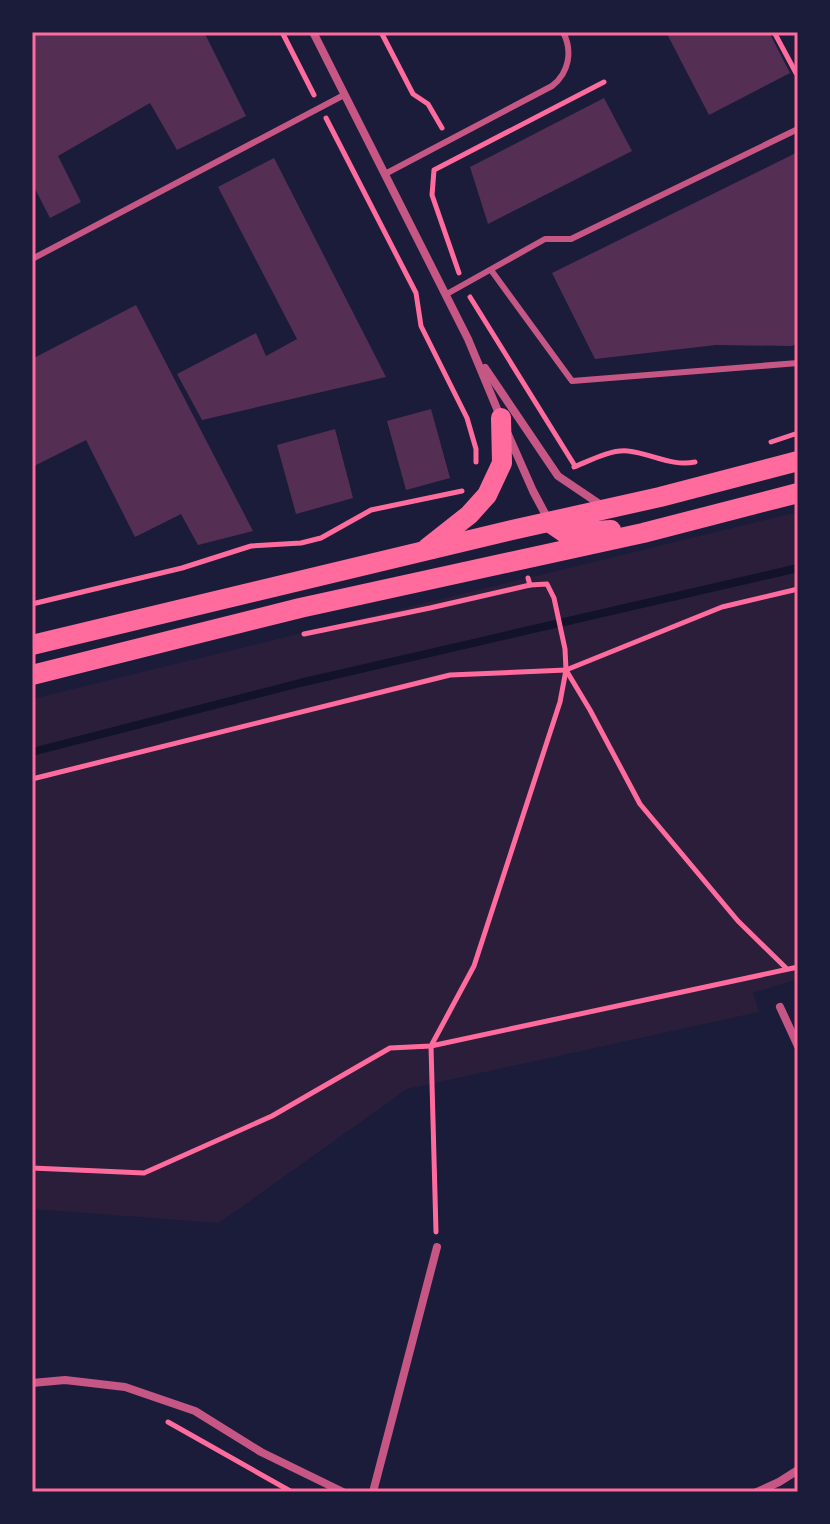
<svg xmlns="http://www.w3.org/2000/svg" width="830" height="1524" font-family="'Roboto Condensed',sans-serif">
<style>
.green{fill:#2a1e3b}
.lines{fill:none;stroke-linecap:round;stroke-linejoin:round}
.stream{stroke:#12122b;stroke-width:8}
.building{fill:#542f53}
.path{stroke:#ff6b9d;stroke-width:5}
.service{stroke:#c65784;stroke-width:6}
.minor{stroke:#c65784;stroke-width:8}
.primary{stroke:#ff6b9d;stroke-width:20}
.neatline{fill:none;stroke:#ff6b9d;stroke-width:3}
</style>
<rect width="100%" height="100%" fill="#1b1b3a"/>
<!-- green -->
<path class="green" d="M 798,512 L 798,979 L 753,993 L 759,1012 L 407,1089 L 219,1223 L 32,1209 L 32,699 Z"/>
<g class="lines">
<!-- stream -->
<path class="stream" d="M 32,752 L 300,683 L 798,568"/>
</g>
<!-- building -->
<g class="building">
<path d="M 43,32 L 204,32 L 246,116 L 177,150 L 150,103 L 58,156 L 81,202 L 50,218 L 32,183 L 32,37 Z"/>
<path d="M 666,32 L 769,32 L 790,73 L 709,115 Z"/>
<path d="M 604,98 L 632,151 L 488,224 L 470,167 Z"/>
<path d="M 798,152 L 798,343 L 792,346 L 716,345 L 595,359 L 552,273 Z"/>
<path d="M 274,158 L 386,377 L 202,420 L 177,374 L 256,333 L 266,356 L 297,339 L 218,187 Z"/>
<path d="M 136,305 L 253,531 L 198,545 L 181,514 L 135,537 L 86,440 L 32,467 L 32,359 Z"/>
<path d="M 431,409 L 450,478 L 406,490 L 387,421 Z"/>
<path d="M 335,429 L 353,498 L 296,514 L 277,445 Z"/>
</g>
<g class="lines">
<!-- path -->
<g class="path">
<path d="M 282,32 L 314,95"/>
<path d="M 381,32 L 413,94 L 428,104 L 442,128"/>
<path d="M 774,32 L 796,73 L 798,72"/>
<path d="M 326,118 L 416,293 L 421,326 L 467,418 L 476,449 L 476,462"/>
<path d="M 459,273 L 432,195 L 434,170 L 604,82"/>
<path d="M 470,297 L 575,466"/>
<path d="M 771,442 L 798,433"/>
<path d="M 574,467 C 589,461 611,449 628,451 C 650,453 672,467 695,462"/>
<path d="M 528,578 L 530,585 L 547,584 L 554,598 L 565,649 L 566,670 L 590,710 L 640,804 L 738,921 L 786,968"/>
<path d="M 32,604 L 182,568 L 251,546 L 301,543 L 321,538 L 371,510 L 462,491"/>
<path d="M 304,634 L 430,608 L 530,585"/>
<path d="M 32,779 L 450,675 L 566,670 L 722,607 L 798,589"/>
<path d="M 32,1168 L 144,1173 L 272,1116 L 390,1048 L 431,1046 L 798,967"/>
<path d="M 436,1232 L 431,1046 L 474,966 L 560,702 L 566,670"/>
<path d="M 168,1422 L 292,1492"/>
</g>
<!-- service -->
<g class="service">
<path d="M 385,174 L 552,86 C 569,73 573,51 563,32"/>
<path d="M 32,259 L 344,95"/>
<path d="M 491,270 L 572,381 L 798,363"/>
<path d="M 445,295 L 545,239 L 571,239 L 798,129"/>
</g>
<!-- minor -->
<g class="minor">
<path d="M 313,32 L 468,339 L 500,416"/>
<path d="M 485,368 L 558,476 L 604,507"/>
<path d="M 507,432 L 533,491 L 549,521"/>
<path d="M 780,1007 L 798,1046"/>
<path d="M 32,1383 L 65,1380 L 125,1387 L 195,1411 L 261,1452 L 343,1492"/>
<path d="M 373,1492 L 437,1247"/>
<path d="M 757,1492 L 779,1482 L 798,1470"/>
</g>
<!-- primary -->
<g class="primary">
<path d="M 549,522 L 565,533 L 611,530"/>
<path d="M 427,548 L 469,515 L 487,495 L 502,463 L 501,418"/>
<path d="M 32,645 L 512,530 L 660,497 L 798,461"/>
<path d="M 32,675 L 300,608 L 643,533 L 798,493"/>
</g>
</g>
<!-- border -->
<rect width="830" height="1524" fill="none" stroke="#1b1b3a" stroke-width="68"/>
<rect x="34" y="34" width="762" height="1456" class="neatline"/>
</svg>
